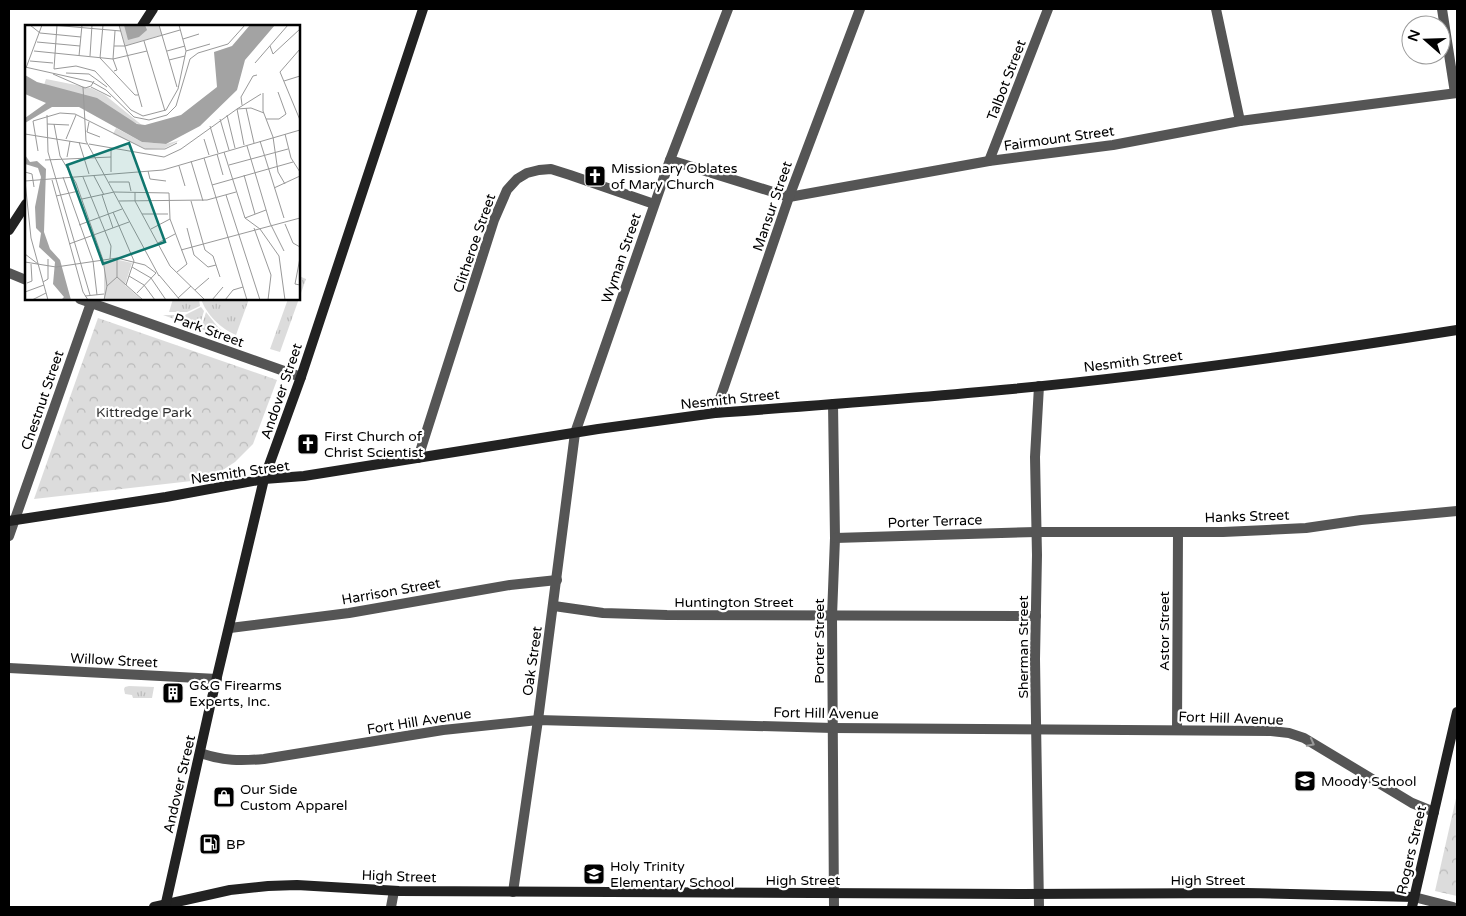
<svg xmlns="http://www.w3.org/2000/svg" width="1466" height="916" font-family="'Varela Round',sans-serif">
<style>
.grass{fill:url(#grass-tufts)}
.park{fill:url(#park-crowns)}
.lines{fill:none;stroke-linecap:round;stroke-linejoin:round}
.street{stroke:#555;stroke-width:10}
.secondary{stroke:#222;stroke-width:10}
.oneway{stroke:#999}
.labels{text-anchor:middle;stroke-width:4.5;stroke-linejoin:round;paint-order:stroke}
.street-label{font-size:14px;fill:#000;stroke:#fff}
.poi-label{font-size:14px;fill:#000;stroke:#fff;text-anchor:start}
.park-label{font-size:14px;fill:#333;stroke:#fff}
.inset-road{fill:none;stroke:#999;stroke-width:1}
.view{fill:#0f766e;fill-opacity:0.15;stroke:#0f766e;stroke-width:2.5}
.inset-edge{fill:none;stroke:#000;stroke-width:2.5}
</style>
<defs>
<pattern id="grass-tufts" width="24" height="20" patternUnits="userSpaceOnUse" patternTransform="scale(1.25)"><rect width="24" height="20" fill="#dcdcdc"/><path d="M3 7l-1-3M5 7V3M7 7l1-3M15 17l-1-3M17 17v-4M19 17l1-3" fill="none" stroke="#bbb"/></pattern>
<pattern id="park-crowns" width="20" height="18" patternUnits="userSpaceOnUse" patternTransform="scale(1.25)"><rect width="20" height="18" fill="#dcdcdc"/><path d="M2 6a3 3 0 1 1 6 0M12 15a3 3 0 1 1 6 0" fill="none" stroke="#bbb"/></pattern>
</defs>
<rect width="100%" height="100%" fill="#fff"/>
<!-- grass -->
<g class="grass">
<path d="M 299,276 L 306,279 L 280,352 L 270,349 L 288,299 L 299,299 Z"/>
<path d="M 173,299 L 199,299 L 200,306 L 187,312 L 169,312 Z"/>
<path d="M 201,299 L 249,299 L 236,335 C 221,329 206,314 201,299 Z"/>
<path d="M 201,307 L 204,311 L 199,328 L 163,315 L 185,315 Z"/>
<path d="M 206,312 L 217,326 L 227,335 L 226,337 L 201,329 Z"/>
<path d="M 129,686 L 154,687 L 152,698 L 133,698 L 132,695 L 125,694 L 124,689 L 125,687 Z"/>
</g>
<!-- park -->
<g class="park">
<path d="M 98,318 L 277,380 L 253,444 L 235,462 L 209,479 L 34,499 Z"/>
<path d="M 1457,794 L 1457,896 L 1435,891 Z"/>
</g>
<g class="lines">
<!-- street -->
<g class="street">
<path d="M 1216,9 L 1240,121"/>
<path d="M 1442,9 L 1455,93"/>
<path d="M 670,160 L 789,197 L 989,161 L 1113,145 L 1240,121 L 1457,93"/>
<path d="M 989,161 L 1048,9"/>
<path d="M 9,273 L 26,280"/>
<path d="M 80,299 L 301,377"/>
<path d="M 833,404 L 835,538 L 832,616 L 834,907"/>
<path d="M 715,413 L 789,197 L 860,9"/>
<path d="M 418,458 L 494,220 L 507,190 L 517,179 L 527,173 L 539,170 L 551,169 L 570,175 L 654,204"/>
<path d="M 9,536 L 91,303"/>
<path d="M 835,538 L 1036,532 L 1223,532 L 1306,528 L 1361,520 L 1457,511"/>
<path d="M 554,606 L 603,613 L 667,615 L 1036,616"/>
<path d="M 230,628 L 349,613 L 510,585 L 557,580"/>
<path d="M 9,668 L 217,679"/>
<path d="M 1177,730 L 1178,532"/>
<path d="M 200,753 C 224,761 240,761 264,759 L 443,730 L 538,720 L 833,728 L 1271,731 L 1289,733 L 1304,738 L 1412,803 L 1434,812"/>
<path d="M 513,892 L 538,720 L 575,433 L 670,160 L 728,9"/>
<path d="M 1414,897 L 1453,907"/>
<path d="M 391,907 L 394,891"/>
<path d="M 1039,907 L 1035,659 L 1037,555 L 1035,457 L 1039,386"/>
</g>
<!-- secondary -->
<g class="secondary">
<path d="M 142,26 L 153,9"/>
<path d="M 9,230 L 26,204"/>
<path d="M 9,521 L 166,497 L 264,479 L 304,476 L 598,429 L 715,413 C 810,406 906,399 1001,390 C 1154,376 1306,354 1457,330"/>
<path d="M 154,907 L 230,890 L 268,886 L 297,885 L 399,891 L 1021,894 L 1247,893 L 1414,897"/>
<path d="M 165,907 L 211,702 L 264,479 L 301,377 L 423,9"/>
<path d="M 1412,907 L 1457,712"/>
</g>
</g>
<!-- one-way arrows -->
<defs><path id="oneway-chevron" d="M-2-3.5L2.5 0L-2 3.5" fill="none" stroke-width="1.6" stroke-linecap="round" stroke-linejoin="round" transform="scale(1.25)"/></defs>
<use class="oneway" href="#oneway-chevron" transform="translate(1311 743) rotate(28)"/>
<!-- icons -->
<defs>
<g id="church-square" transform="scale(1.125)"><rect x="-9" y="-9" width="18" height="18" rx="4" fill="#000" stroke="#fff"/><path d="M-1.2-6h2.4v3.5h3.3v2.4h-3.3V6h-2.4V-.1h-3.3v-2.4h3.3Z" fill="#fff"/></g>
<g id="building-square" transform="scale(1.125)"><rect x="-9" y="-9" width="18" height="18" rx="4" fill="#000" stroke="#fff"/><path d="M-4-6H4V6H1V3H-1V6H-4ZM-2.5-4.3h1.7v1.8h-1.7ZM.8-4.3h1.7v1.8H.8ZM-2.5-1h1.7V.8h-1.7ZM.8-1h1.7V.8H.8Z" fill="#fff"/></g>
<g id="school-square" transform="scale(1.125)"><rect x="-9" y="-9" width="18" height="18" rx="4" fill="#000" stroke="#fff"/><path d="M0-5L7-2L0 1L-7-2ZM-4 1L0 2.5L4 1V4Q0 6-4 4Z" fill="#fff"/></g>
<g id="shop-square" transform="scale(1.125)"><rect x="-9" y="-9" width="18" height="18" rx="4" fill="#000" stroke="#fff"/><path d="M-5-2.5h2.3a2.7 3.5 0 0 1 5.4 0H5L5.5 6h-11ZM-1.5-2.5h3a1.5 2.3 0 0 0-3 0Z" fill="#fff"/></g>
<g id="fuel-square" transform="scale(1.125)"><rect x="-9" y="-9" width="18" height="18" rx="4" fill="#000" stroke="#fff"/><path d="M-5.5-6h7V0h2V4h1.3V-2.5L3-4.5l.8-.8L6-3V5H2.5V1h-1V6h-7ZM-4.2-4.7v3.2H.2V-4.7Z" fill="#fff"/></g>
</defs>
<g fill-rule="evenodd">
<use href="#church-square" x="595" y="176"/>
<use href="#church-square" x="308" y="444"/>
<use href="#building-square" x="173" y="693"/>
<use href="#school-square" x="1305" y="781"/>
<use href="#shop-square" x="224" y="797"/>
<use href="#fuel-square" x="210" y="844"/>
<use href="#school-square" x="594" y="874"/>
</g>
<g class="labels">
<!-- street labels -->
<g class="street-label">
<text transform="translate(1006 80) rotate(-69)" y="5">Talbot Street</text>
<text transform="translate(1059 138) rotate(-8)" y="5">Fairmount Street</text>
<text transform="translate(772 206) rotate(-71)" y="5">Mansur Street</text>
<text transform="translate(474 243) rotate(-71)" y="5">Clitheroe Street</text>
<text transform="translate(621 258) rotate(-71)" y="5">Wyman Street</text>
<text transform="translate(209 330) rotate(20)" y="5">Park Street</text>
<text transform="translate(1133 361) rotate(-7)" y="5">Nesmith Street</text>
<text transform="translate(281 391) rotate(-71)" y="5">Andover Street</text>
<text transform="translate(730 399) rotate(-6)" y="5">Nesmith Street</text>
<text transform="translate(42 400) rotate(-71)" y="5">Chestnut Street</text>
<text transform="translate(240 472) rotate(-8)" y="5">Nesmith Street</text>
<text transform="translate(1247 516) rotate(-2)" y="5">Hanks Street</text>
<text transform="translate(935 521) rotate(-2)" y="5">Porter Terrace</text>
<text transform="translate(391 591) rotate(-10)" y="5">Harrison Street</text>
<text x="734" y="607">Huntington Street</text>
<text transform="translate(1164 631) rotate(-90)" y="5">Astor Street</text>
<text transform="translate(819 641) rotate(-90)" y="5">Porter Street</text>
<text transform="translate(1023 647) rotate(-90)" y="5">Sherman Street</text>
<text transform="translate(114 660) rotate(3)" y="5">Willow Street</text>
<text transform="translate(532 661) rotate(-82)" y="5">Oak Street</text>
<text transform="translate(826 713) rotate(1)" y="5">Fort Hill Avenue</text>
<text transform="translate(1231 718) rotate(2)" y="5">Fort Hill Avenue</text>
<text transform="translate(419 721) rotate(-9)" y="5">Fort Hill Avenue</text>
<text transform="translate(179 784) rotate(-77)" y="5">Andover Street</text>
<text transform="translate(1411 850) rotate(-77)" y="5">Rogers Street</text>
<text transform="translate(399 876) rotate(2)" y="5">High Street</text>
<text x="803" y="885">High Street</text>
<text x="1208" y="885">High Street</text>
</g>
<!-- poi labels -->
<g class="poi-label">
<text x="611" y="173">Missionary Oblates<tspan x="611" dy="16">of Mary Church</tspan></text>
<text x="324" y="441">First Church of<tspan x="324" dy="16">Christ Scientist</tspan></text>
<text x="189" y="690">G&amp;G Firearms<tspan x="189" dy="16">Experts, Inc.</tspan></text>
<text x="1321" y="786">Moody School</text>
<text x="240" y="794">Our Side<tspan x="240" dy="16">Custom Apparel</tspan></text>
<text x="226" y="849">BP</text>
<text x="610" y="871">Holy Trinity<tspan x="610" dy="16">Elementary School</tspan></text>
</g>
<!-- park labels -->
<g class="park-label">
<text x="144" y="417">Kittredge Park</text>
</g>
</g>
<!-- overview -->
<g transform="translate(25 25)">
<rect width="275" height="275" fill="#fff"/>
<path d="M 94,0 L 134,0 L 137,10 L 100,21 ZM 21,54 L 66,63 L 80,70 L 118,101 L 19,60 ZM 91,103 L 117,117 L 141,119 L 155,115 L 140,123 L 121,124 L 88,109 ZM 94,235 L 107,238 L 100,260 L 117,275 L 79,275 L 79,236 Z" fill="#dcdcdc"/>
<path d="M 99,0 L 120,0 L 122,5 L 114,12 L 103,15 ZM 225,0 L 250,0 L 220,35 L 212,65 L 175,101 L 141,119 L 117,117 L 54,82 L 27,82 L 0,98 L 0,93 L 21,78 L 0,69 L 0,50 L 12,57 L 72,73 L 112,99 L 120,100 L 156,90 L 192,62 L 189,27 L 207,21 ZM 0,130 L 5,137 L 12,136 L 21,144 L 19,207 L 25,224 L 35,235 L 46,275 L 36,275 L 39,272 L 28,259 L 30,237 L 14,222 L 16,208 L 11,203 L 10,182 L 16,152 L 13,143 L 0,139 Z" fill="#a3a3a3"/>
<path class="inset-road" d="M 5,0 L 15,8 L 56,12M 27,0 L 96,6M 32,0 L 29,44 L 51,41 L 70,46 L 106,85 L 118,91 L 141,85 L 153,64 L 161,26 L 185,19M 78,0 L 75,33 L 110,70 L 113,70M 94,0 L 117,82M 134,0 L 152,62M 154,0 L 161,26M 158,14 L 174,9M 119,16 L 140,86M 12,17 L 55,21M 89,21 L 100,21 L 155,5M 245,21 L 248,29 L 275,4M 275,24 L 255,47 L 275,95M 9,26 L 88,34 L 122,26M 142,26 L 160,21M 54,31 L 57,0M 65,31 L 67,0M 144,35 L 160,31M 5,36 L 28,38M 230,38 L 263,0M 0,42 L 67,57 L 81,65 L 109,92 L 124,95 L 142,90 L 151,81 L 165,34 L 173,28 L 203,19 L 220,0M 1,43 L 17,0M 89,46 L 92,45 L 88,34 L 90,6M 41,48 L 64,49 L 82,62M 28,49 L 60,63 L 66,61 L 69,56M 259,56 L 275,51M 58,62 L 61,116 L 134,251M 66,62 L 86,72M 238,68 L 238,86 L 248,112 L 253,147 L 260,159M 217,80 L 216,72 L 228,51 L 232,50M 221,83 L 229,118M 22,90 L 23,127 L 65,270M 202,90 L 210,123M 195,94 L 204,125M 241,94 L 254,94 L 261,89 L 253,67M 64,97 L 62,107 L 75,112M 22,99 L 44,100M 29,99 L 35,131 L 51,158 L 78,235 L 82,261M 185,101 L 193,128M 0,109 L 62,119M 260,109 L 266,133 L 275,147M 41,114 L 51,90M 179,114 L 184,130M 235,116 L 259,193M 54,117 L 64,149M 64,119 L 139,132 L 156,124 L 212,84 L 226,83 L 239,88M 219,120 L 212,84 L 236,69M 222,121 L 245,198 L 259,226M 86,124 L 86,147M 13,126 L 8,96 L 35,88 L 50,89 L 120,124 L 140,124 L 152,118M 199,127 L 220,193 L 235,204 L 254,231 L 260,275M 192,129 L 198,150M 42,132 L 45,116M 179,133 L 222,275M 20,135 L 86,132M 166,136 L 178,176M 204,140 L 263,124M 154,141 L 160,161M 123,146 L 125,154 L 141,156M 0,147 L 7,149 L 9,162M 219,150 L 230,189M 69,151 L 79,170M 38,152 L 68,236 L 72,270M 58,152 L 86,221 L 85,234M 27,155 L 58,267 L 63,275M 0,156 L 138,145 L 275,105M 0,156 L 6,213 L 23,275M 84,157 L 104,157 L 106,166M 187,160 L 268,137M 249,163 L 275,151M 110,167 L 110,176 L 145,241 L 180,275M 77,170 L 88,203M 201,170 L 235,275M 31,171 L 54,166M 57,174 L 89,167 L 144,168 L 145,194 L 162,239 L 152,247M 94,176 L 182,175 L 211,167M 166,176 L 180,225 L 188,231 L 195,252M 88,187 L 109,236 L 101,260M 117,189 L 143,189M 220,193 L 241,185M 260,199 L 268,218 L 275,222M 54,200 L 97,184M 162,203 L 169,230 L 183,242 L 191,240M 229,203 L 246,250 L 243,275M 126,204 L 145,194M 133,218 L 150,209M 44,219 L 104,197M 156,225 L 275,193M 0,229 L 13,239M 275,233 L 270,259 L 275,260M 0,237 L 31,242 L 92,233 L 120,240 L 131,248 L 112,268M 107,242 L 126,253 L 141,275M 134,250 L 155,275M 104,251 L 119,260 L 130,275M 92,252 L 118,275M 92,252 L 92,234M 18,257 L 23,254 L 23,234M 2,258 L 7,256 L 6,239M 170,265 L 184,253M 0,267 L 19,260M 60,271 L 79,269M 153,273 L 166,261M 7,275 L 21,268M 79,275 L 82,261 L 92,252M 187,275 L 198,262M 200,275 L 208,265 L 218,262"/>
<path class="view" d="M 104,118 L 140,217 L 78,239 L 42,140 Z"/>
<rect width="275" height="275" class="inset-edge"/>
</g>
<!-- border -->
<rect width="1466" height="916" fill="none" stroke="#000000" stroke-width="20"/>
<!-- north arrow -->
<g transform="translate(1426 40) rotate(290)"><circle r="24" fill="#ffffff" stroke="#999999"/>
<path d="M0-4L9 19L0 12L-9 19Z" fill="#000000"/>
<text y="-8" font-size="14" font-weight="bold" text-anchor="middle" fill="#000000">N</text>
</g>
</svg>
